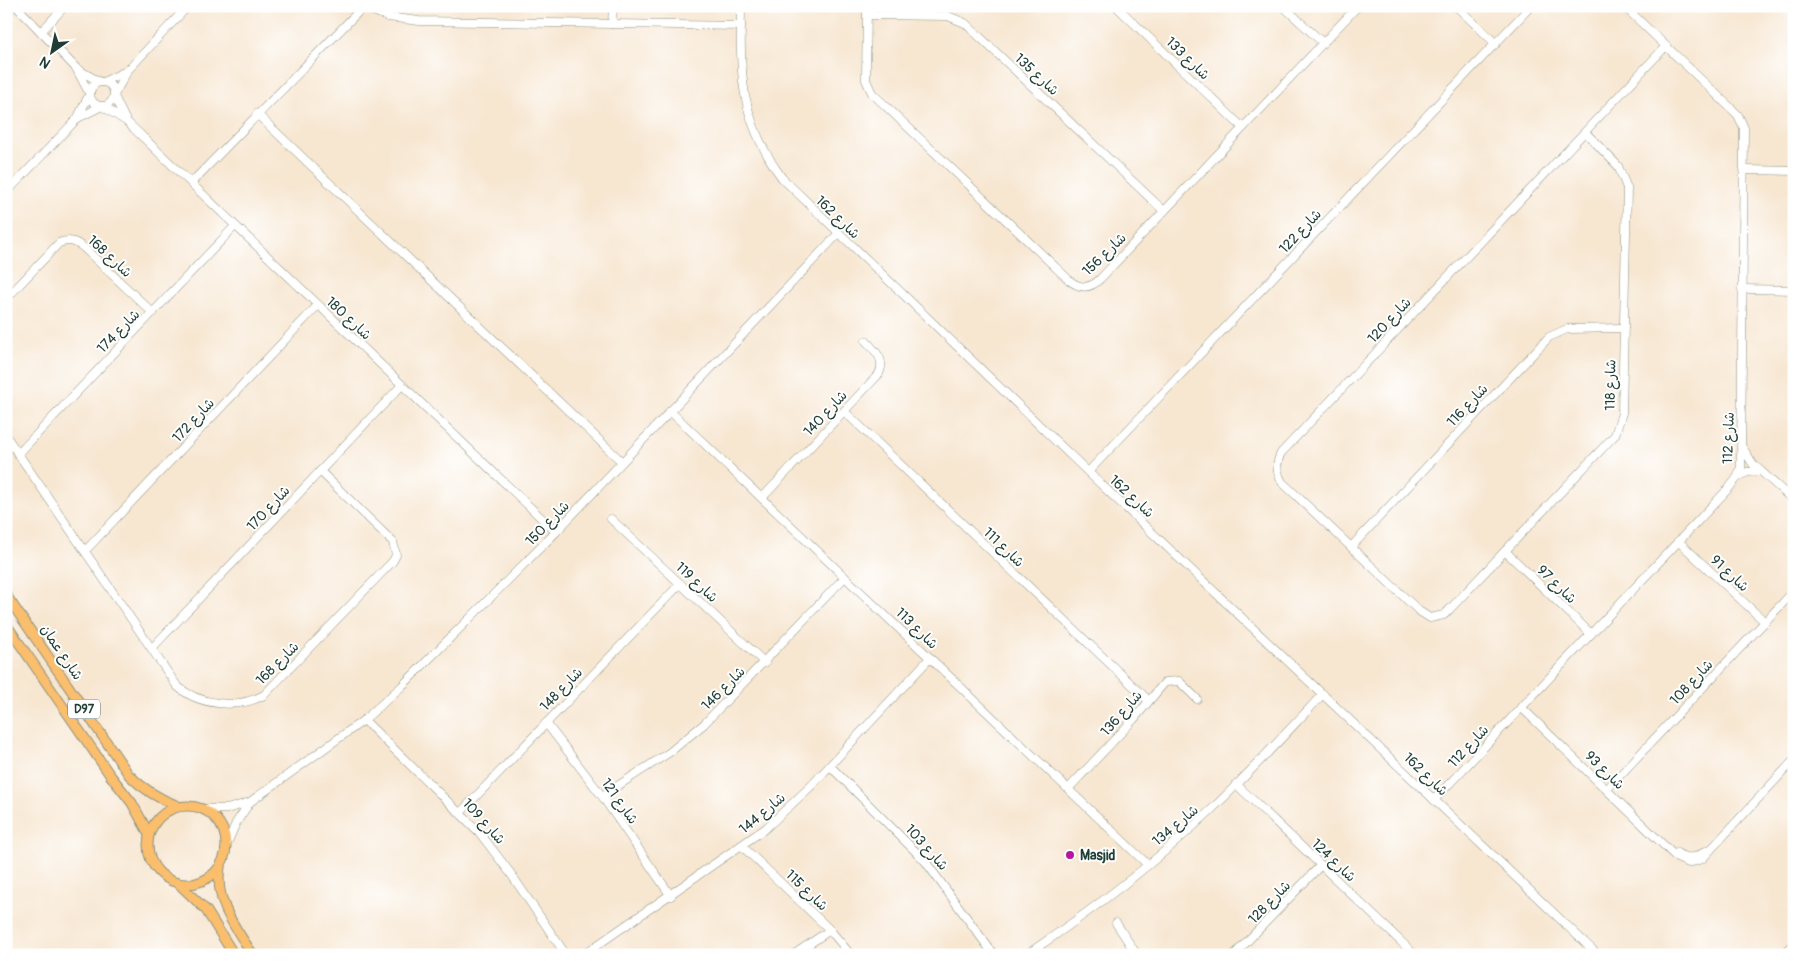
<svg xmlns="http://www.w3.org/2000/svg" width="1800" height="961" font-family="Pangolin,'Playpen Sans Arabic',sans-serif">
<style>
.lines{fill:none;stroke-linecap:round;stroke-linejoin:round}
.minor-casing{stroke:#8b9282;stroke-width:9}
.major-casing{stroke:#8b9282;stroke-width:11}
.minor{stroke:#fff;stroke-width:8}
.major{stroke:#fabe6d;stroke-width:9}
.poi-dot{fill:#b5179e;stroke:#fff;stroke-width:2}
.labels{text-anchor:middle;stroke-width:4;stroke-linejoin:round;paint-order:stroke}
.shield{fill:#fff;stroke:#627771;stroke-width:1}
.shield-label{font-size:12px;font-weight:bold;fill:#1f3d34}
.street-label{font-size:14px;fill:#1f3d34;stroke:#fff}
.poi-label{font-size:14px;font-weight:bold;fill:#1f3d34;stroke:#fff;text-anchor:start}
</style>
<rect width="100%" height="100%" fill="#fff"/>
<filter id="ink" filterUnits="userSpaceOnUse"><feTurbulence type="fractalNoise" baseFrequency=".02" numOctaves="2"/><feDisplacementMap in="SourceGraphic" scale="10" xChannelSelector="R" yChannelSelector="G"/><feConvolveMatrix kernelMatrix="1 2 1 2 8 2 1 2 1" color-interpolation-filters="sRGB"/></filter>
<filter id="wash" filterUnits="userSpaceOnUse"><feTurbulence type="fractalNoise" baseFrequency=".0096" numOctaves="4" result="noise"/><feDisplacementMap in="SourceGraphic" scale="20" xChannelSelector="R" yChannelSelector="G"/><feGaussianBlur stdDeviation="1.12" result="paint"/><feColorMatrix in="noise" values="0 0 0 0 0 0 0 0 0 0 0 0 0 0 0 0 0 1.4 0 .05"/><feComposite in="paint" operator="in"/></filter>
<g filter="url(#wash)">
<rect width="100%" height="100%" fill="#f7e6d0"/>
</g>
<g filter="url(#ink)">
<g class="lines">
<!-- minor casing -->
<g class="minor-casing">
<g id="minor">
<path d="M 16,6 L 76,68 L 89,93"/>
<path d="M 362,6 L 388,17 L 419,21 L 741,26"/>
<path d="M 741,6 C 740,76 740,120 782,178 L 1088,472 L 1598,955"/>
<path d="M 867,6 L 866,80 L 872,93 L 1069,280 C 1080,289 1090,289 1100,279 L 1358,6"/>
<path d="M 1116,6 L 1243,128"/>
<path d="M 1283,6 L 1323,43"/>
<path d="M 1456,6 L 1496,44"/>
<path d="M 867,15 L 948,16 L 965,23 L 1164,211"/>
<path d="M 612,24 L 613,6"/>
<path d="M 41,32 L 65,6"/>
<path d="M 77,69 L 100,82"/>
<circle cx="102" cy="94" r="12"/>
<path d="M 103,82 L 126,71"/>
<path d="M 114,95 L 128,70 L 188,6"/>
<path d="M 114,96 L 125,119"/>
<path d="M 102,106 L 126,121 L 556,532"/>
<path d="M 257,114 L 622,462"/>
<path d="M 78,118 L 102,106"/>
<path d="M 1585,132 L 1618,166 L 1627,188 L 1622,413 L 1615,435 L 1449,610 L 1444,615 L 1430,618 L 1419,611 L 1282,482 C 1276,471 1276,463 1281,453 L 1666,46"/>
<path d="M 1745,170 L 1794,171"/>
<path d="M 191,183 L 363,7"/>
<path d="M 6,193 L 77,119 L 89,95"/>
<path d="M 1742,289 L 1794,290"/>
<path d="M 6,299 L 59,243 C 69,239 75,241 84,248 L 153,313"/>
<path d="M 670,411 L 1147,864"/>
<path d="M 844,411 L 1148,700"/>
<path d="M 6,436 L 177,686 C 200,706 238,709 264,695 L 393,561 L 396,555 L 393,542 L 320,471"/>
<path d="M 1742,447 L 1753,464 L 1794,501"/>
<path d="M 18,454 L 235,226"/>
<path d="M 1088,472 L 1531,6"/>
<path d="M 1737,478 L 1747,472 L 1760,471"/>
<path d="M 762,498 L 879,374 C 886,359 875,351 866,341"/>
<path d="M 611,519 L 765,663"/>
<path d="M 1678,541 L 1765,622"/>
<path d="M 1351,547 L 1549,337 L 1567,329 L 1624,328"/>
<path d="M 85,551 L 318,305"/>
<path d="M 1505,551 L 1591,634"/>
<path d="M 152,648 L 402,385"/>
<path d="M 1521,707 L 1677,858 L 1689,863 L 1702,859 L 1794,760"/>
<path d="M 364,720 L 479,832 L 511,874 L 566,955"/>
<path d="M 546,723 L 602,796 L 671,896"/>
<path d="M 830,766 L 925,861 L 994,955"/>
<path d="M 1236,784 L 1415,955"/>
<path d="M 1068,789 L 1134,719 L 1165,682 L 1179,681 L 1197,699"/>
<path d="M 1607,789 L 1794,591"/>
<path d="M 602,796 L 670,752 L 704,724 L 845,577"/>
<path d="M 1434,800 L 1729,488 L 1737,478 L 1741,468 L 1744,128 L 1738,115 L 1624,6"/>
<path d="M 203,809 L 227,809 L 250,802 L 364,720 L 402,686 L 556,532 L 838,234"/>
<path d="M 461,812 L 680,584"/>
<path d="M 226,846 L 236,823 L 250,802"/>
<path d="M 742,846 L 830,930 L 851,955"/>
<path d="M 1677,853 C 1688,860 1696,858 1706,851"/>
<path d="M 1116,923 L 1137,955"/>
<path d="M 583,955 L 766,828 L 810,787 L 930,658"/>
<path d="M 793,955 L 830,930"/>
<path d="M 1026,955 C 1090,912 1155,863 1212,809 C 1250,773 1286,733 1323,694"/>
<path d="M 1234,955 L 1321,865"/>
<path d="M 1783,955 L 1794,944"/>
</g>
</g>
<!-- major casing -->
<g class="major-casing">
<g id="major">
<path d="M 6,595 L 129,775 C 144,790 159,799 178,806"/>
<path d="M 6,624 L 110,775 L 132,803 L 149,834"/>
<circle cx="187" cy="845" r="39"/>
<path d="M 220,867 C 214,901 235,927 253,955"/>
<path d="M 178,883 L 206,910 L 234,955"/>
</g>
</g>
<!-- minor -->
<use href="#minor" class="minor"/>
<!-- major -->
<use href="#major" class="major"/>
</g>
</g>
<!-- markers -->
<circle class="poi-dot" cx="1070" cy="855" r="5"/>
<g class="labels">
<!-- shield labels -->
<rect class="shield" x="68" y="699.5" width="32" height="19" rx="4"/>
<g class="shield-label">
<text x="84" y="713">D97</text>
</g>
<!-- street labels -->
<g class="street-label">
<text transform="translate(1188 58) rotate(44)" y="5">شارع 133</text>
<text transform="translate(1037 74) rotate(43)" y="5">شارع 135</text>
<text transform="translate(838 217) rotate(44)" y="5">شارع 162</text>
<text transform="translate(1300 231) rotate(-47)" y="5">شارع 122</text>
<text transform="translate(1104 254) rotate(-44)" y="5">شارع 156</text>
<text transform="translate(110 256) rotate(43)" y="5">شارع 168</text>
<text transform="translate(349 318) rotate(43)" y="5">شارع 180</text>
<text transform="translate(1389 320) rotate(-47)" y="5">شارع 120</text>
<text transform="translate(118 331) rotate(-46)" y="5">شارع 174</text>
<text transform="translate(1610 385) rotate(-89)" y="5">شارع 118</text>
<text transform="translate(1467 405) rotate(-47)" y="5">شارع 116</text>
<text transform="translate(825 413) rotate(-47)" y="5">شارع 140</text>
<text transform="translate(193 420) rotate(-47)" y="5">شارع 172</text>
<text transform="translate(1728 438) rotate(-88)" y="5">شارع 112</text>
<text transform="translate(1132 496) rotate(43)" y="5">شارع 162</text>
<text transform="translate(268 508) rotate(-47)" y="5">شارع 170</text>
<text transform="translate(547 523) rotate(-46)" y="5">شارع 150</text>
<text transform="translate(1004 547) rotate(44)" y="5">شارع 111</text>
<text transform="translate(1730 573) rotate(43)" y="5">شارع 91</text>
<text transform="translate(697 582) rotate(43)" y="5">شارع 119</text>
<text transform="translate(1557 584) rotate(44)" y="5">شارع 97</text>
<text transform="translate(917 628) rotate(44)" y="5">شارع 113</text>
<text transform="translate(62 652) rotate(56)" y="5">شارع عمان</text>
<text transform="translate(277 663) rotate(-45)" y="5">شارع 168</text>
<text transform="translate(1691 682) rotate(-47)" y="5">شارع 108</text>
<text transform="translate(723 688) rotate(-45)" y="5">شارع 146</text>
<text transform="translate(561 689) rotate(-46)" y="5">شارع 148</text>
<text transform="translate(1121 713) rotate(-49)" y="5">شارع 136</text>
<text transform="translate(1468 746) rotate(-47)" y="5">شارع 112</text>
<text transform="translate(1605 770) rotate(44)" y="5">شارع 93</text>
<text transform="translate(1426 774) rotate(44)" y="5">شارع 162</text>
<text transform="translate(620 801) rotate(55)" y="5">شارع 121</text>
<text transform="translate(762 813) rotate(-40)" y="5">شارع 144</text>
<text transform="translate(484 821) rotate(48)" y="5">شارع 109</text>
<text transform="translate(1175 825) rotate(-40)" y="5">شارع 134</text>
<text transform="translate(927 847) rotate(48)" y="5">شارع 103</text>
<text transform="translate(1334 860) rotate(44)" y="5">شارع 124</text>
<text transform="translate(807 890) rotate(44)" y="5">شارع 115</text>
<text transform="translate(1269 902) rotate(-46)" y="5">شارع 128</text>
</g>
<!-- poi labels -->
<g class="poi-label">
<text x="1080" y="860">Masjid</text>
</g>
</g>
<!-- margin -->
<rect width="1800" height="961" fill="none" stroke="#fff" stroke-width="25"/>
<!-- north arrow -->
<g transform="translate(52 52) rotate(213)" stroke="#ffffff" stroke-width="4" paint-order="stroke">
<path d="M0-4L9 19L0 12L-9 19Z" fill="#1f3d34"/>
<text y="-8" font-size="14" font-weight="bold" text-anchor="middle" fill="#1f3d34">N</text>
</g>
</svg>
